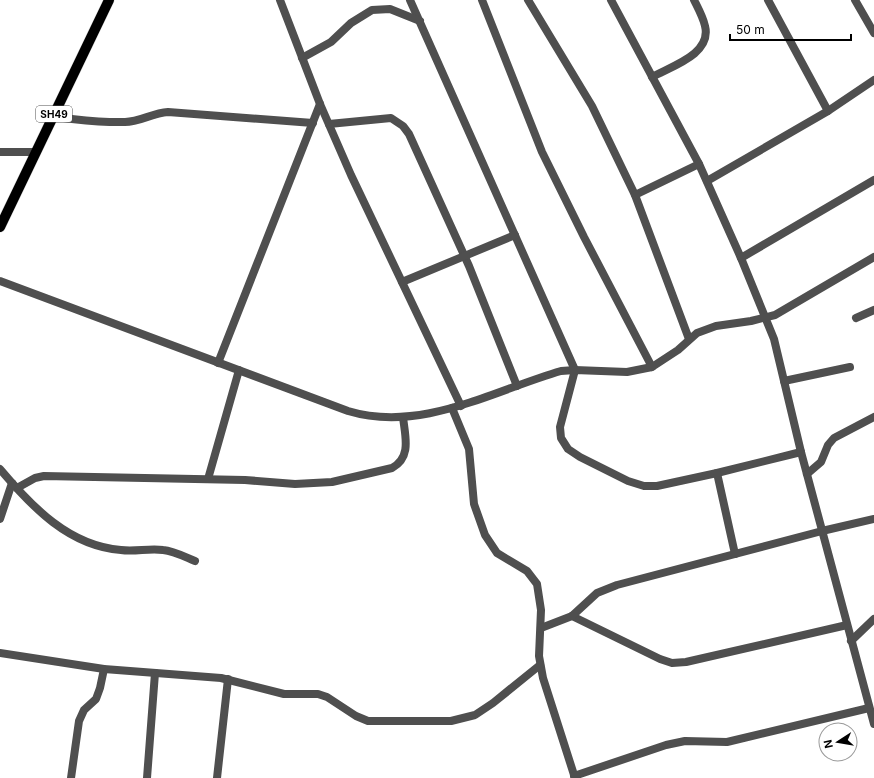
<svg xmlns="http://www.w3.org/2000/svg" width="874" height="778" font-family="Inter,sans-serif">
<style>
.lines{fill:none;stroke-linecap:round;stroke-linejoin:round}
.primary-casing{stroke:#dbdbdb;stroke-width:11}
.minor{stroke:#4f4f4f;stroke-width:8}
.primary{stroke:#000;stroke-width:10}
.labels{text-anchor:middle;stroke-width:3.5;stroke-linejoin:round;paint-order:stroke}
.shield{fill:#fff;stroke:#4c4c4c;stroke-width:1}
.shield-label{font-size:10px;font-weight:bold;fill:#000}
</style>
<rect width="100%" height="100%" fill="#fff"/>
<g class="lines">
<!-- primary casing -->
<g class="primary-casing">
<path id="primary" d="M 0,227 L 109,0"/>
</g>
<!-- minor -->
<g class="minor">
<path d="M 280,0 L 320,104 L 351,175 L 461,406"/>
<path d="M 410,0 L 575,370 L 560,427 L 561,438 L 568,449 L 580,457 L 628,481 L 644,486 L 657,486 L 717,473 L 801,452"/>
<path d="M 482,0 L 542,152 L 584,237 L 652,367"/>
<path d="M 528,0 L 592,106 L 635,195 L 689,339"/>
<path d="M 611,0 L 699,164 L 741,258 L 774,339 L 801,452 L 874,724"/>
<path d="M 768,0 L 828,111"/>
<path d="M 855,0 L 874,33"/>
<path d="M 302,58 L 331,42 L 351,23 L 372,10 L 390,9 L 420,21"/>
<path d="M 652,77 C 672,66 712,54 705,26 C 703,17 698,8 694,0"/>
<path d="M 53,117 C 76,119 101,123 125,122 C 140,122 152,113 168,112 L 313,123"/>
<path d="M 329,124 L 391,118 L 403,126 L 409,134 L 469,266 L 517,386"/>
<path d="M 0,152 L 36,152"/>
<path d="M 707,181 L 828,111 L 874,80"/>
<path d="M 635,195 L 699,164"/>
<path d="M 741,258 L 874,180"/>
<path d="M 0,281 L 348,411 C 421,433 492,391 561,371 L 575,370 L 627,372 L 652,367 L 678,350 L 697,333 L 716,326 L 751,321 L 775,315 L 874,257"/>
<path d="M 402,282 L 515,235"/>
<path d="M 856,318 L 874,310"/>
<path d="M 218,363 L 320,104"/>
<path d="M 784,381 L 850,367"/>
<path d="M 452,408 L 469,449 L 474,504 L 485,535 L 497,553 L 527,571 L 537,584 L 541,610 L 539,656 L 543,678 L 575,778"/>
<path d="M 0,469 C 32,507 69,546 121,550 C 135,552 149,548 163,550 C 174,551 185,557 195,561"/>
<path d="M 717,473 L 735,554"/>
<path d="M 807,474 L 821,462 L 828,445 L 834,438 L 874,417"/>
<path d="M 208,479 L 239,370"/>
<path d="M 17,488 L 35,478 L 44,476 L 245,480 L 295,484 L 332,482 L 392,468 C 412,457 405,436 403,417"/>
<path d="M 0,519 L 12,483"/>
<path d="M 572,616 L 660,659 L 672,663 L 686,662 L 847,625"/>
<path d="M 541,628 L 572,616 L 597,593 L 617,585 L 822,531 L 874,519"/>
<path d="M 851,641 L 874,619"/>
<path d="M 0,653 L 104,669 L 221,678 L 284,694 L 318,694 L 327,697 L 356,716 L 368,721 L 451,721 L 475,715 L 493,703 L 540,665"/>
<path d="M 574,776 L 666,745 L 685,741 L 727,742 L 869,708"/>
<path d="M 71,778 L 79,721 L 84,710 L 96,699 L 100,688 L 104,669"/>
<path d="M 147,778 L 155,673"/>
<path d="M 217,778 L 228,679"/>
</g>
<!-- primary -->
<use href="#primary" class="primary"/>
</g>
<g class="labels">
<!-- shield labels -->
<rect class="shield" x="36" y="106" width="36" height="16" rx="3"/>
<g class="shield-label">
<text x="54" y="118">SH49</text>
</g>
</g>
<!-- north arrow -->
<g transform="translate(838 742) rotate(258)"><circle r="19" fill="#ffffff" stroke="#999999"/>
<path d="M0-3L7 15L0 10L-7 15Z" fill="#000000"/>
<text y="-6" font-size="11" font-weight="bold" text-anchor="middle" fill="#000000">N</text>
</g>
<!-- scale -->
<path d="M730 34v6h121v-6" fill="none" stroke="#000000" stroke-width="2"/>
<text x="736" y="34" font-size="12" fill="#000000" stroke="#ffffff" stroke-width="3" paint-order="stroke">50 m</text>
</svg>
